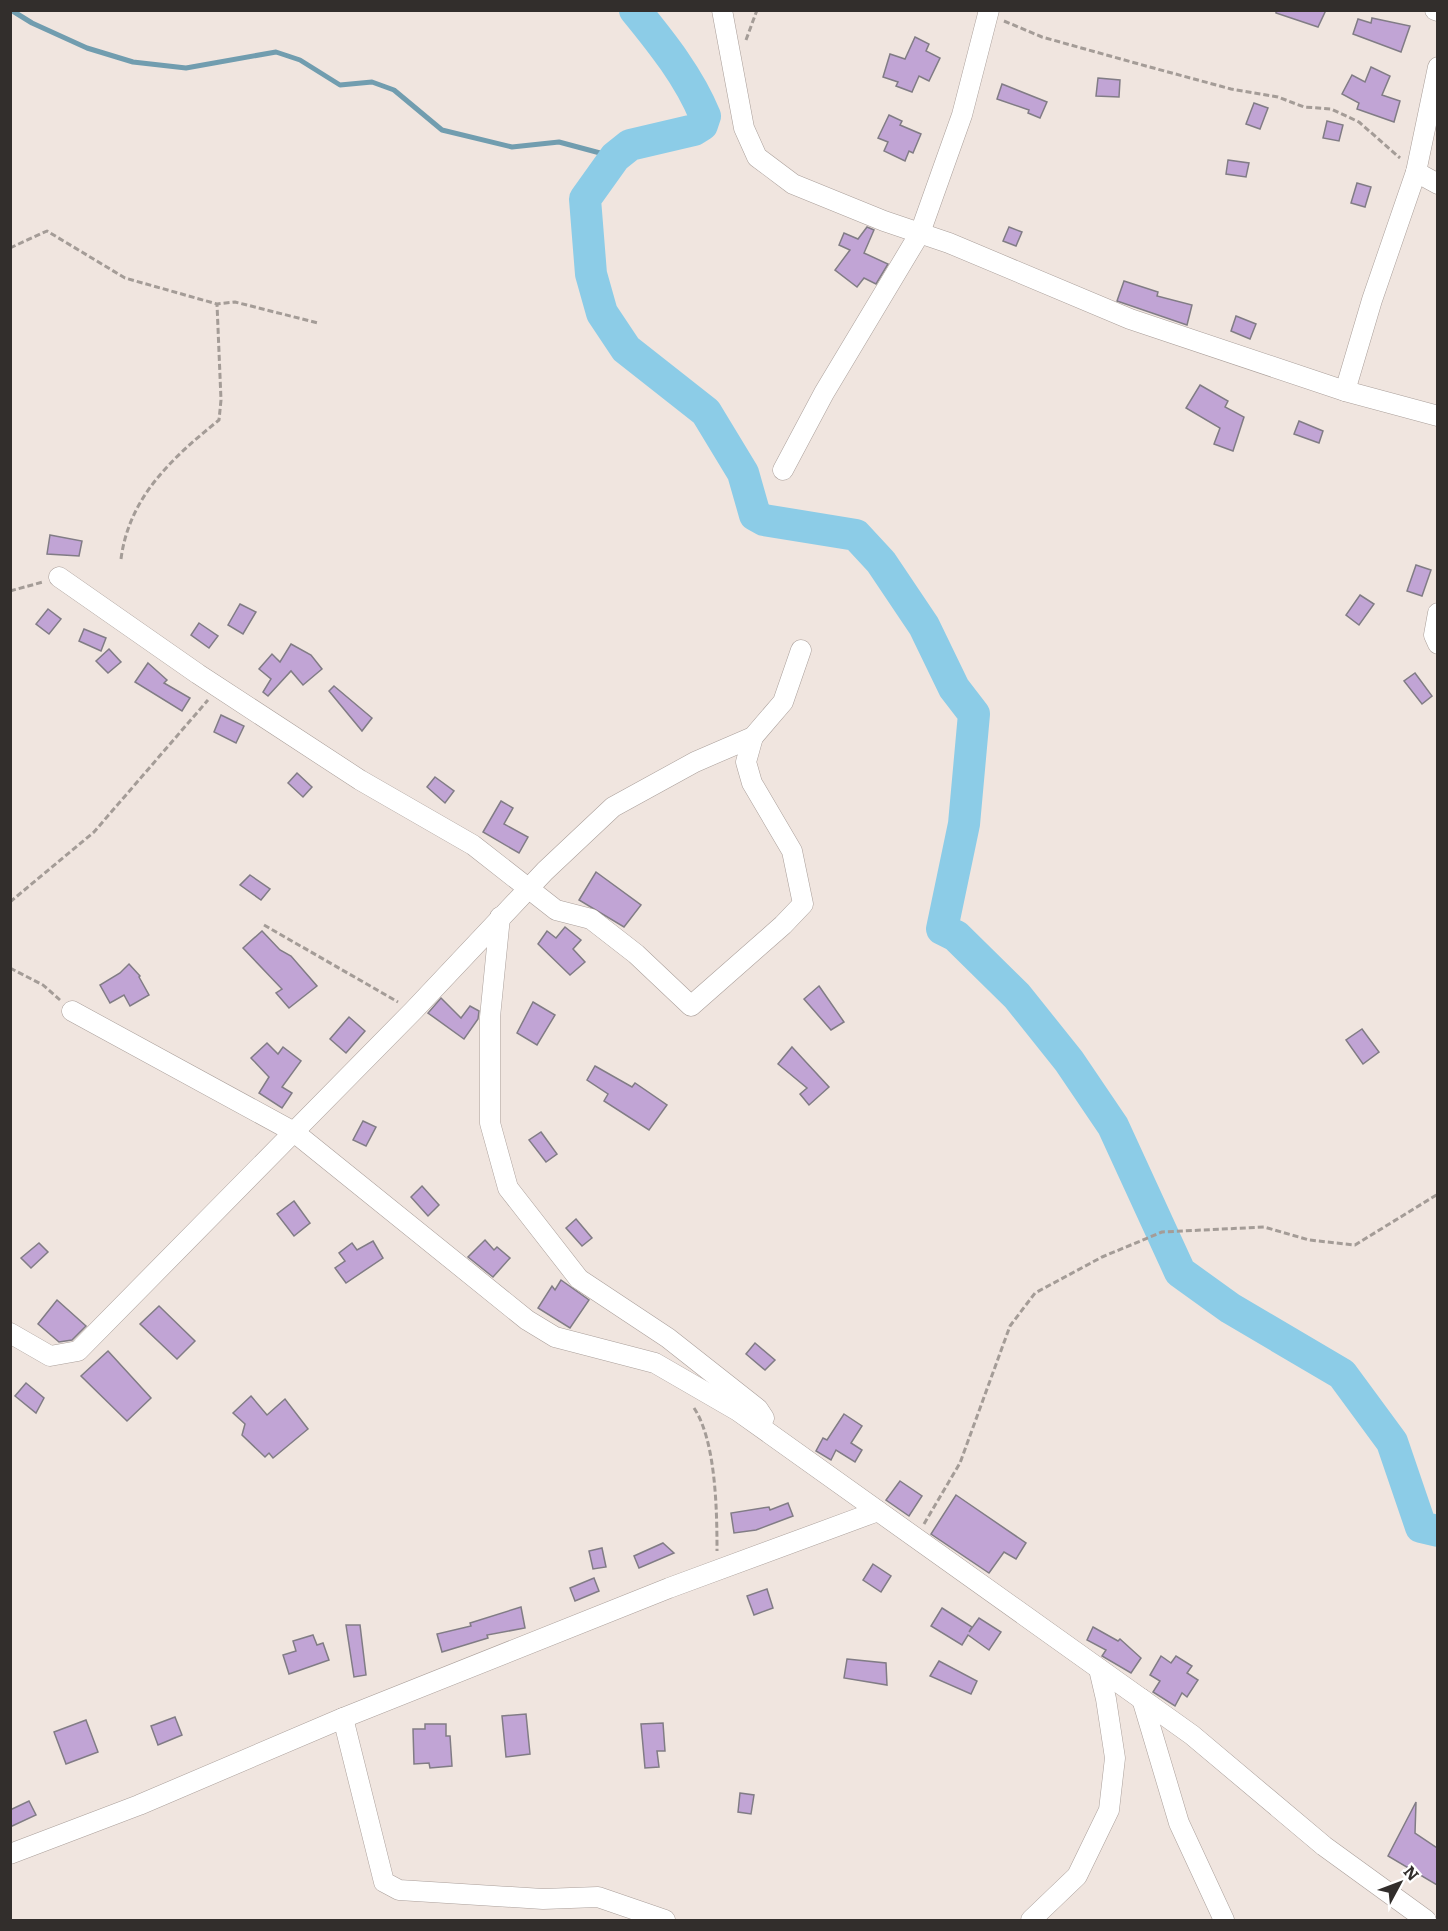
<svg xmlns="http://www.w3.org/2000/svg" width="1448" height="1931" font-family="Literata,serif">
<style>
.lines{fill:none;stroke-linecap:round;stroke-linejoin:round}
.stream{stroke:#719daf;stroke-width:5}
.river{stroke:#8ccce7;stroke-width:32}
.building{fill:#c1a4d5;stroke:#817c85;stroke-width:1.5}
.street-casing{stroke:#aa9f9a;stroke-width:21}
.path{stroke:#a49c97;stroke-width:3;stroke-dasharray:6 3;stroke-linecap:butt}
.street{stroke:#fff;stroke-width:20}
</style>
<rect width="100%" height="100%" fill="#f0e5df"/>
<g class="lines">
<!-- stream -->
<path class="stream" d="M 11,10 L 32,23 L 87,48 L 133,62 L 186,68 L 276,52 L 300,60 L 340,85 L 372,82 L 394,90 L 442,130 L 512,147 L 559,142 L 615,157"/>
<!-- river -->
<path class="river" d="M 635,10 C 662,43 689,77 705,116 L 702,125 L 694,130 L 630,145 L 615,157 L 585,199 L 591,274 L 602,313 L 626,349 L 706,412 L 743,473 L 755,515 L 764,520 L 856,535 L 881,562 L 924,626 L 954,688 L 974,714 L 964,824 L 942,929 L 956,936 L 1017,996 L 1069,1061 L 1113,1126 L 1180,1272 L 1230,1308 L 1342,1374 L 1392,1442 L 1421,1527 L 1438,1531"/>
</g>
<!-- building -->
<g class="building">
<path d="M 1276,10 L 1326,10 L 1318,27 L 1276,13 Z"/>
<path d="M 1372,18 L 1410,26 L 1401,52 L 1353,34 L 1358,19 L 1371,23 Z"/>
<path d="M 915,37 L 929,44 L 926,51 L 940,58 L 929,81 L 919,76 L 912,92 L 896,86 L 898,82 L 883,77 L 890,54 L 905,59 Z"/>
<path d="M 1371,67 L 1390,76 L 1382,95 L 1400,101 L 1394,122 L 1357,109 L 1359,103 L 1342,94 L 1352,75 L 1365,82 Z"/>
<path d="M 1098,78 L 1120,80 L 1119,97 L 1096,96 Z"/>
<path d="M 1002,84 L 1047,102 L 1040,118 L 1028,113 L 1029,110 L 997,99 Z"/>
<path d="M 1254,103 L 1268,108 L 1260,129 L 1246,124 Z"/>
<path d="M 889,115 L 902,121 L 900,125 L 921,134 L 913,153 L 909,151 L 905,161 L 884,151 L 888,142 L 878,138 Z"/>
<path d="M 1327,121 L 1343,125 L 1339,141 L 1323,138 Z"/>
<path d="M 1228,160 L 1249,163 L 1246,177 L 1226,174 Z"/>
<path d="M 1357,183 L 1371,187 L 1365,207 L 1351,203 Z"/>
<path d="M 867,227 L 874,230 L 864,253 L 888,264 L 876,284 L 864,278 L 857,287 L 835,270 L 850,250 L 839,245 L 844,233 L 858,239 Z"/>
<path d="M 1009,227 L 1022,232 L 1016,246 L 1003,241 Z"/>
<path d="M 1124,281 L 1158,292 L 1157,296 L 1192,305 L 1187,325 L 1117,301 Z"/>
<path d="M 1236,316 L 1256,324 L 1250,339 L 1231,331 Z"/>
<path d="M 1200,385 L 1228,401 L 1225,407 L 1244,417 L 1233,451 L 1214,444 L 1220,428 L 1186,408 Z"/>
<path d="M 1299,421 L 1323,431 L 1319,443 L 1294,434 Z"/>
<path d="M 50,535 L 82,541 L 79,556 L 47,554 Z"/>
<path d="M 1416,565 L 1431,570 L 1422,596 L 1407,591 Z"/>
<path d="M 1360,595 L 1374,604 L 1359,625 L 1346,615 Z"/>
<path d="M 240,604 L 256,612 L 243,634 L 228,625 Z"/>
<path d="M 48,609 L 61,619 L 49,634 L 36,624 Z"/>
<path d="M 199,623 L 218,636 L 209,648 L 191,635 Z"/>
<path d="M 84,629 L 106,638 L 101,651 L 79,641 Z"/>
<path d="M 291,644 L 311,655 L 322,669 L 303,685 L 291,671 L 268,696 L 263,692 L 271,679 L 259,669 L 272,654 L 280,662 Z"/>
<path d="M 109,649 L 121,662 L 108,673 L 96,661 Z"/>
<path d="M 148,663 L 167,680 L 164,683 L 190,698 L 182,711 L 135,682 Z"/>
<path d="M 1415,673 L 1432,696 L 1422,704 L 1404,681 Z"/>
<path d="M 334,686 L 372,718 L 362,731 L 329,691 Z"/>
<path d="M 221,715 L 244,726 L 236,743 L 214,732 Z"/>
<path d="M 297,773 L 312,787 L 303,797 L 288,783 Z"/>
<path d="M 435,777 L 454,791 L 445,803 L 427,787 Z"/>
<path d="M 501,801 L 513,808 L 504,824 L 528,837 L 519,853 L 483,832 Z"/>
<path d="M 596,872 L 641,905 L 624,927 L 579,900 Z"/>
<path d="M 250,875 L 270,889 L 261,900 L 240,885 Z"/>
<path d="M 565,927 L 581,940 L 573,949 L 585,962 L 570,975 L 538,944 L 547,931 L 556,938 Z"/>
<path d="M 262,931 L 280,950 L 291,956 L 317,986 L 289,1008 L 276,993 L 282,989 L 243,948 Z"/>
<path d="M 129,964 L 140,976 L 139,977 L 149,995 L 130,1006 L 124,995 L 110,1003 L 100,985 L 120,973 Z"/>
<path d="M 819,986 L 844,1022 L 831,1030 L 804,999 Z"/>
<path d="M 441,998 L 461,1018 L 470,1006 L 479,1011 L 478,1019 L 464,1039 L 428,1013 Z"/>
<path d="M 533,1002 L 555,1015 L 537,1045 L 517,1033 Z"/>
<path d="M 349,1017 L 365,1031 L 346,1053 L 330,1039 Z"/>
<path d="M 1362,1029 L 1379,1052 L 1363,1064 L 1346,1040 Z"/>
<path d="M 267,1043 L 278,1054 L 283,1047 L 301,1061 L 282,1087 L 292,1093 L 282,1108 L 259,1093 L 269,1077 L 251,1058 Z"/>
<path d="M 792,1047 L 829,1087 L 809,1105 L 800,1094 L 807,1088 L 778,1064 Z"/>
<path d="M 595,1066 L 632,1087 L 635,1083 L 667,1105 L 649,1130 L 604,1101 L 608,1094 L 587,1080 Z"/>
<path d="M 363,1121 L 376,1127 L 366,1146 L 353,1140 Z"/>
<path d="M 541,1132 L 557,1154 L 546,1162 L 529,1140 Z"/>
<path d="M 422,1186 L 439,1205 L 428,1216 L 411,1197 Z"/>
<path d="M 294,1201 L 310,1223 L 294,1236 L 277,1214 Z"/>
<path d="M 576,1219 L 592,1238 L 582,1246 L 566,1228 Z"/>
<path d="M 485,1240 L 494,1250 L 497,1247 L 510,1258 L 493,1277 L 468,1257 Z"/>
<path d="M 373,1241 L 383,1258 L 346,1283 L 335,1268 L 345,1261 L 339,1253 L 352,1243 L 357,1250 Z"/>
<path d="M 39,1243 L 48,1252 L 31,1268 L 21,1258 Z"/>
<path d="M 561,1280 L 589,1300 L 570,1328 L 538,1308 L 552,1286 L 555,1290 Z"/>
<path d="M 57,1300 L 86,1326 L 72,1340 L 59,1342 L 38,1324 Z"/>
<path d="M 159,1306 L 195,1341 L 177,1359 L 140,1324 Z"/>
<path d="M 755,1343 L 775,1360 L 765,1370 L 746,1354 Z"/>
<path d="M 108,1351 L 151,1398 L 127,1421 L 81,1376 Z"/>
<path d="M 26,1383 L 44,1398 L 36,1413 L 15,1396 Z"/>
<path d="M 251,1396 L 267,1415 L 285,1399 L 308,1429 L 273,1458 L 269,1453 L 265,1457 L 242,1435 L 245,1424 L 233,1413 Z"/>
<path d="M 844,1414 L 862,1426 L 851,1443 L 862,1450 L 855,1462 L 836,1450 L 831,1460 L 816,1451 L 823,1438 L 827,1440 Z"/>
<path d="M 900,1481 L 922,1496 L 909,1516 L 886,1500 Z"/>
<path d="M 956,1495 L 1026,1543 L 1016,1559 L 1004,1552 L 989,1573 L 931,1534 Z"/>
<path d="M 788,1503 L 793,1516 L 756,1530 L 734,1533 L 731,1513 L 769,1507 L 770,1510 Z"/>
<path d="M 663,1543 L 674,1553 L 639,1568 L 634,1556 Z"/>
<path d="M 602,1548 L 606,1567 L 593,1569 L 589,1551 Z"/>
<path d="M 873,1564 L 891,1576 L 881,1592 L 863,1580 Z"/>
<path d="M 594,1578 L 599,1591 L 575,1601 L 570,1588 Z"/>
<path d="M 767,1589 L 773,1608 L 754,1615 L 747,1596 Z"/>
<path d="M 521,1607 L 525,1628 L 487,1635 L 488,1638 L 442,1652 L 437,1634 L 471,1626 L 470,1623 Z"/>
<path d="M 942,1608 L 972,1627 L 969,1632 L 979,1618 L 1001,1632 L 989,1650 L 968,1635 L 962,1645 L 931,1626 Z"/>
<path d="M 346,1625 L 360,1625 L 366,1675 L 354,1677 Z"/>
<path d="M 1093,1627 L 1118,1641 L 1120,1639 L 1141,1658 L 1131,1673 L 1102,1656 L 1106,1650 L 1087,1640 Z"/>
<path d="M 313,1635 L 317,1645 L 323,1643 L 329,1660 L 289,1674 L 283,1655 L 296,1651 L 293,1641 Z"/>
<path d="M 1161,1656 L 1171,1663 L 1176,1656 L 1192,1666 L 1187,1673 L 1198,1680 L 1187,1697 L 1182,1693 L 1175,1706 L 1153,1692 L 1160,1681 L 1150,1675 Z"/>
<path d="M 847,1659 L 886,1663 L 887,1685 L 844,1678 Z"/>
<path d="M 939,1661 L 977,1681 L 971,1694 L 930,1676 Z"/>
<path d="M 526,1714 L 530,1754 L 506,1757 L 502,1716 Z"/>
<path d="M 175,1717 L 182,1735 L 158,1745 L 151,1726 Z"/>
<path d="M 86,1720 L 98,1752 L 66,1764 L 54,1732 Z"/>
<path d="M 663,1723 L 665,1751 L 657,1751 L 659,1767 L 645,1768 L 641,1724 Z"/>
<path d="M 425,1724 L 446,1724 L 446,1736 L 450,1736 L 452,1766 L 430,1768 L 429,1763 L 414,1764 L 413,1729 L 425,1729 Z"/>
<path d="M 740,1793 L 754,1795 L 751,1814 L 738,1812 Z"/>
<path d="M 29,1801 L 36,1815 L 10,1827 L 10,1810 Z"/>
<path d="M 1416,1802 L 1415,1833 L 1437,1848 L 1437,1885 L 1388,1856 Z"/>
</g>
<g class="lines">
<!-- street casing -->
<g class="street-casing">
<g id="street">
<path d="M 722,10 L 744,128 L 757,157 L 793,184 L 884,221 L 949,243 L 1130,319 L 1345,391 L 1438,416"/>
<path d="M 1435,10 L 1438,11"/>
<path d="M 1416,172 L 1438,184"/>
<path d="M 1345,391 L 1372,300 L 1416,172 L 1438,67"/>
<path d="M 783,470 L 824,393 L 920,233 L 962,115 L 989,10"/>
<path d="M 59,577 L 198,674 L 360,780 L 473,845 L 556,910 L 591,919 L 636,954 L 691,1006 L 783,925 L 803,904 L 792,851 L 752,783 L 746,762 L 753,737"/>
<path d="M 1438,613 L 1434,635 L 1438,644"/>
<path d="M 500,917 L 490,1017 L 490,1123 L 508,1188 L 579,1279 L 668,1338 L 758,1409 L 764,1418"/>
<path d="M 72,1011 L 294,1132 L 527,1320 L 555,1337 L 655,1363 L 738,1411 L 1192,1735 L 1324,1846 L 1426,1920"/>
<path d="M 10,1333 L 50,1356 L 78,1351 L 413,1011 L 545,871 L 613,807 L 695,762 L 753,737 L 783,702 L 801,650"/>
<path d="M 1142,1699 L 1179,1823 L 1224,1920"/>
<path d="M 343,1718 L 384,1882 L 399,1890 L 543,1899 L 598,1897 L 665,1920"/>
<path d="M 10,1854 L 139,1805 L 343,1718 L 669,1588 L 878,1511"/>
<path d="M 1031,1920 L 1077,1876 L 1109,1810 L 1115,1758 L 1106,1699 L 1099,1669"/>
</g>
</g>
<!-- path -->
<g class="path">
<path d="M 1004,21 L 1042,37 L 1146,66 L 1231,89 L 1278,97 L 1304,107 L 1331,109 L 1359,122 L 1400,158"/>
<path d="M 746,40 L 757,10"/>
<path d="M 10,248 L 47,231 L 125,278 L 217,304 L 235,302 L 318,323"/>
<path d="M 121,559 C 129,497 172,458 219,420 L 221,400 L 217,304"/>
<path d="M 10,591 L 43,582"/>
<path d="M 10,902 L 94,832 L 208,700"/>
<path d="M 264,925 L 398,1002"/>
<path d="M 10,968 L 43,985 L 60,1000"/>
<path d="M 694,1408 C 716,1441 717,1511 717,1551"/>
<path d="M 924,1524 L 960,1463 L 1010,1326 L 1035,1293 L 1102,1257 L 1162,1232 L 1264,1227 L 1309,1240 L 1355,1245 L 1438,1194"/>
</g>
<!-- street -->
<use href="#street" class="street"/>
</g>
<!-- border -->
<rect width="1448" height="1931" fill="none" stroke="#322e2c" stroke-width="24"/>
<!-- north arrow -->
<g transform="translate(1400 1883) rotate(49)" stroke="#ffffff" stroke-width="4.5" paint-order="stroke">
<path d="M0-4.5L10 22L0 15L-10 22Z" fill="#322e2c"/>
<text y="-9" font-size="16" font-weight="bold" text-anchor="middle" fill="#322e2c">N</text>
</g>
</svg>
